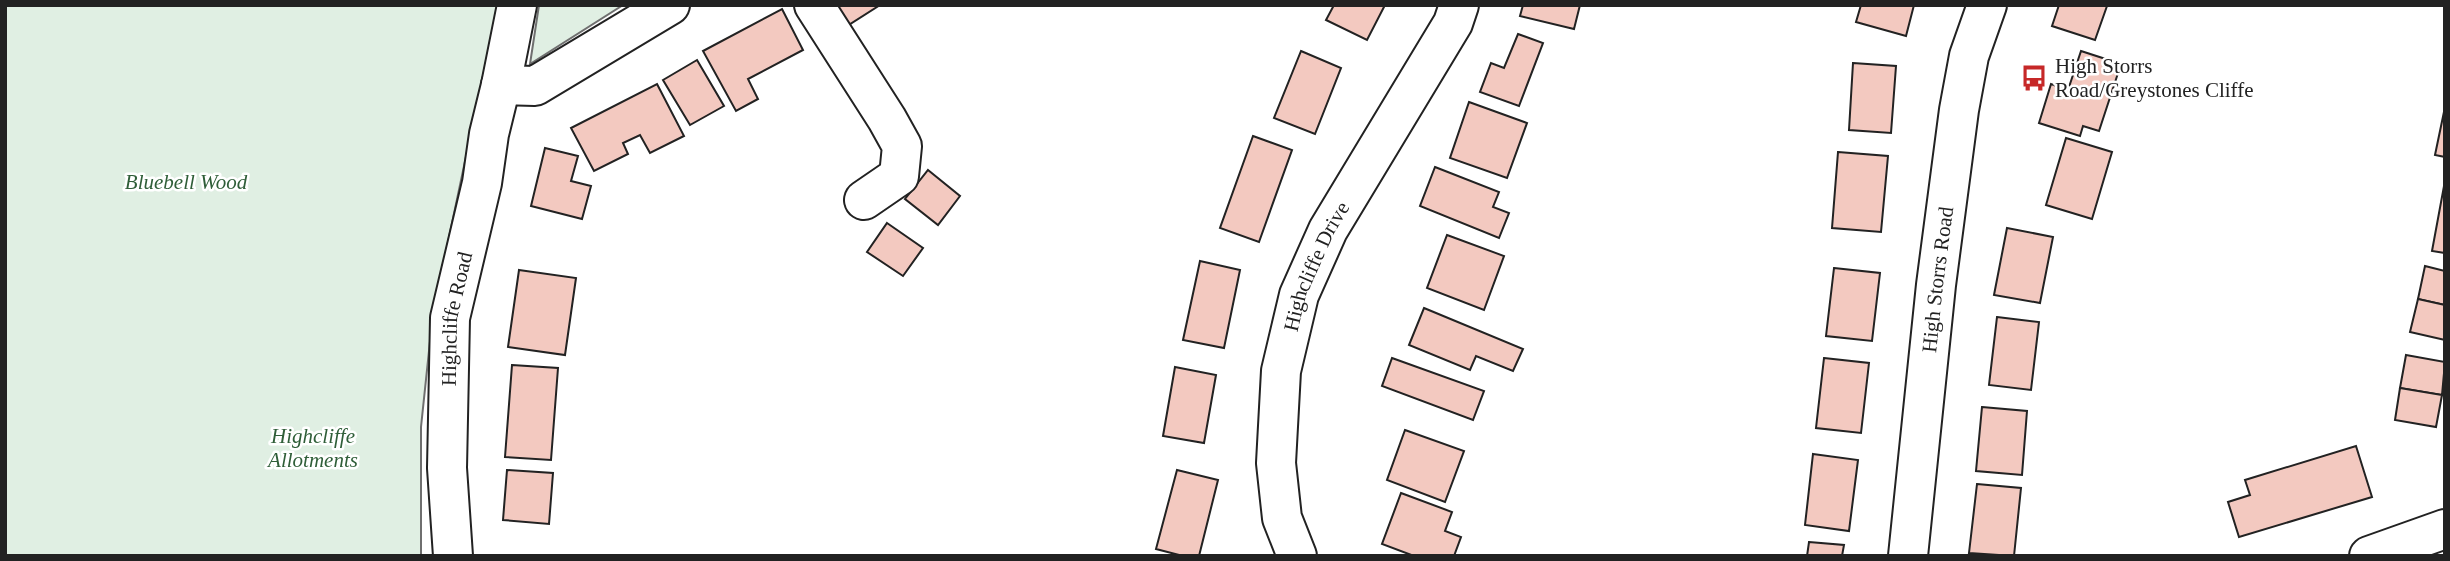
<svg xmlns="http://www.w3.org/2000/svg" width="2450" height="561" font-family="Georgia,serif">
<style>
.green{fill:#e0efe3;stroke:#6f6f6f;stroke-width:2}
.building{fill:#f3c9c0;stroke:#222;stroke-width:2}
.lines{fill:none;stroke-linecap:round;stroke-linejoin:round}
.minor-casing{stroke:#222;stroke-width:42}
.minor{stroke:#fff;stroke-width:38}
.labels{text-anchor:middle;stroke-width:5;stroke-linejoin:round;paint-order:stroke}
.poi-label{font-size:21px;fill:#222;stroke:#fff;text-anchor:start}
.park-label{font-size:21px;font-style:italic;fill:#2f5e38;stroke:#fff}
.street-label{font-size:21px;fill:#222;stroke:#fff}
</style>
<rect width="100%" height="100%" fill="#fff"/>
<!-- green -->
<g class="green">
<path d="M 5,5 L 498,5 L 433,313 L 421,427 L 421,556 L 5,556 Z"/>
<path d="M 539,5 L 623,5 L 530,64 Z"/>
</g>
<!-- building -->
<g class="building">
<path d="M 819,5 L 880,5 L 836,33 Z"/>
<path d="M 1334,5 L 1385,5 L 1367,40 L 1326,20 Z"/>
<path d="M 1523,5 L 1580,5 L 1574,29 L 1520,16 Z"/>
<path d="M 1861,5 L 1914,5 L 1906,36 L 1856,22 Z"/>
<path d="M 2059,5 L 2107,6 L 2095,40 L 2052,26 Z"/>
<path d="M 782,9 L 803,50 L 748,79 L 758,99 L 736,111 L 703,51 Z"/>
<path d="M 1518,34 L 1543,43 L 1519,106 L 1480,92 L 1491,63 L 1504,68 Z"/>
<path d="M 1301,51 L 1341,68 L 1315,134 L 1274,118 Z"/>
<path d="M 2081,51 L 2121,64 L 2099,131 L 2083,126 L 2080,136 L 2039,123 L 2051,84 L 2068,90 Z"/>
<path d="M 697,60 L 724,106 L 690,125 L 663,80 Z"/>
<path d="M 1853,63 L 1896,66 L 1891,133 L 1849,130 Z"/>
<path d="M 657,84 L 684,136 L 650,153 L 640,135 L 623,143 L 628,154 L 594,171 L 571,128 Z"/>
<path d="M 1469,102 L 1527,123 L 1507,178 L 1450,158 Z"/>
<path d="M 2445,107 L 2445,157 L 2435,155 Z"/>
<path d="M 1253,136 L 1292,150 L 1259,242 L 1220,228 Z"/>
<path d="M 2066,138 L 2112,152 L 2092,219 L 2046,205 Z"/>
<path d="M 545,148 L 578,156 L 571,181 L 591,186 L 582,219 L 531,206 Z"/>
<path d="M 1838,152 L 1888,156 L 1881,232 L 1832,228 Z"/>
<path d="M 1435,167 L 1499,192 L 1493,207 L 1509,213 L 1499,238 L 1420,206 Z"/>
<path d="M 928,170 L 960,196 L 938,225 L 905,199 Z"/>
<path d="M 2444,186 L 2445,187 L 2445,253 L 2432,251 Z"/>
<path d="M 887,223 L 923,248 L 903,276 L 867,252 Z"/>
<path d="M 2007,228 L 2053,237 L 2040,303 L 1994,295 Z"/>
<path d="M 1447,235 L 1504,256 L 1484,310 L 1427,288 Z"/>
<path d="M 1200,261 L 1240,270 L 1224,348 L 1183,340 Z"/>
<path d="M 2425,266 L 2445,271 L 2445,305 L 2418,299 Z"/>
<path d="M 1834,268 L 1880,273 L 1872,341 L 1826,336 Z"/>
<path d="M 519,270 L 576,278 L 565,355 L 508,347 Z"/>
<path d="M 2418,299 L 2445,305 L 2445,340 L 2410,332 Z"/>
<path d="M 1424,308 L 1523,349 L 1513,371 L 1476,356 L 1470,370 L 1409,345 Z"/>
<path d="M 1997,317 L 2039,322 L 2031,390 L 1989,385 Z"/>
<path d="M 2406,355 L 2445,362 L 2442,395 L 2400,388 Z"/>
<path d="M 1392,358 L 1484,391 L 1473,420 L 1382,386 Z"/>
<path d="M 1824,358 L 1869,363 L 1861,433 L 1816,428 Z"/>
<path d="M 512,365 L 558,368 L 551,460 L 505,457 Z"/>
<path d="M 1175,367 L 1216,375 L 1204,443 L 1163,436 Z"/>
<path d="M 2400,388 L 2442,395 L 2436,427 L 2395,420 Z"/>
<path d="M 1982,407 L 2027,411 L 2022,475 L 1976,471 Z"/>
<path d="M 1405,430 L 1464,451 L 1445,502 L 1387,480 Z"/>
<path d="M 2356,446 L 2372,497 L 2239,537 L 2228,502 L 2250,495 L 2245,480 Z"/>
<path d="M 1813,454 L 1858,460 L 1849,531 L 1805,525 Z"/>
<path d="M 507,470 L 553,473 L 549,524 L 503,520 Z"/>
<path d="M 1177,470 L 1218,480 L 1199,556 L 1183,556 L 1156,549 Z"/>
<path d="M 1977,484 L 2021,488 L 2014,556 L 1969,553 Z"/>
<path d="M 1401,493 L 1452,512 L 1445,531 L 1461,537 L 1454,556 L 1414,556 L 1382,544 Z"/>
<path d="M 1809,542 L 1844,545 L 1842,556 L 1807,556 Z"/>
</g>
<g class="lines">
<!-- minor casing -->
<g class="minor-casing">
<g id="minor">
<path d="M 814,5 L 887,119 L 902,146 L 899,176 L 864,200"/>
<path d="M 501,85 L 535,86 L 670,5"/>
<path id="s1" d="M 453,556 L 447,468 L 450,318 L 482,183 L 489,134 L 501,85 L 517,5"/>
<path id="s2" d="M 1297,556 L 1282,518 L 1276,463 L 1281,371 L 1299,295 L 1328,230 L 1453,23 L 1459,5"/>
<path id="s3" d="M 1908,556 L 1936,285 L 1959,110 L 1969,56 L 1987,5"/>
<path d="M 2369,556 L 2445,529"/>
</g>
</g>
<!-- minor -->
<use href="#minor" class="minor"/>
</g>
<!-- icons -->
<defs>
<g id="bus-bare" transform="scale(2.1)"><path d="M-5-6H5V4H4V6H2V4H-2V6H-4V4H-5ZM-3.5-4V0h7V-4ZM-3.5 1.2v1.5H-2V1.2ZM2 1.2v1.5H3.5V1.2Z" fill="#c62828" stroke="#fff" stroke-width="2.5" paint-order="stroke"/></g>
</defs>
<g fill-rule="evenodd">
<use href="#bus-bare" x="2034" y="78"/>
</g>
<g class="labels">
<!-- poi labels -->
<g class="poi-label">
<text x="2055" y="73">High Storrs<tspan x="2055" dy="24">Road/Greystones Cliffe</tspan></text>
</g>
<!-- park labels -->
<g class="park-label">
<text x="186" y="189">Bluebell Wood</text>
<text x="313" y="443">Highcliffe<tspan x="313" dy="24">Allotments</tspan></text>
</g>
<!-- street labels -->
<g class="street-label">
<text dy="7" stroke="none"><textPath href="#s2" startOffset="299">Highcliffe Drive</textPath></text>
<text dy="7" stroke="none"><textPath href="#s3" startOffset="278">High Storrs Road</textPath></text>
<text dy="7" stroke="none"><textPath href="#s1" startOffset="238">Highcliffe Road</textPath></text>
</g>
</g>
<!-- border -->
<rect width="2450" height="561" fill="none" stroke="#222222" stroke-width="14"/>
</svg>
